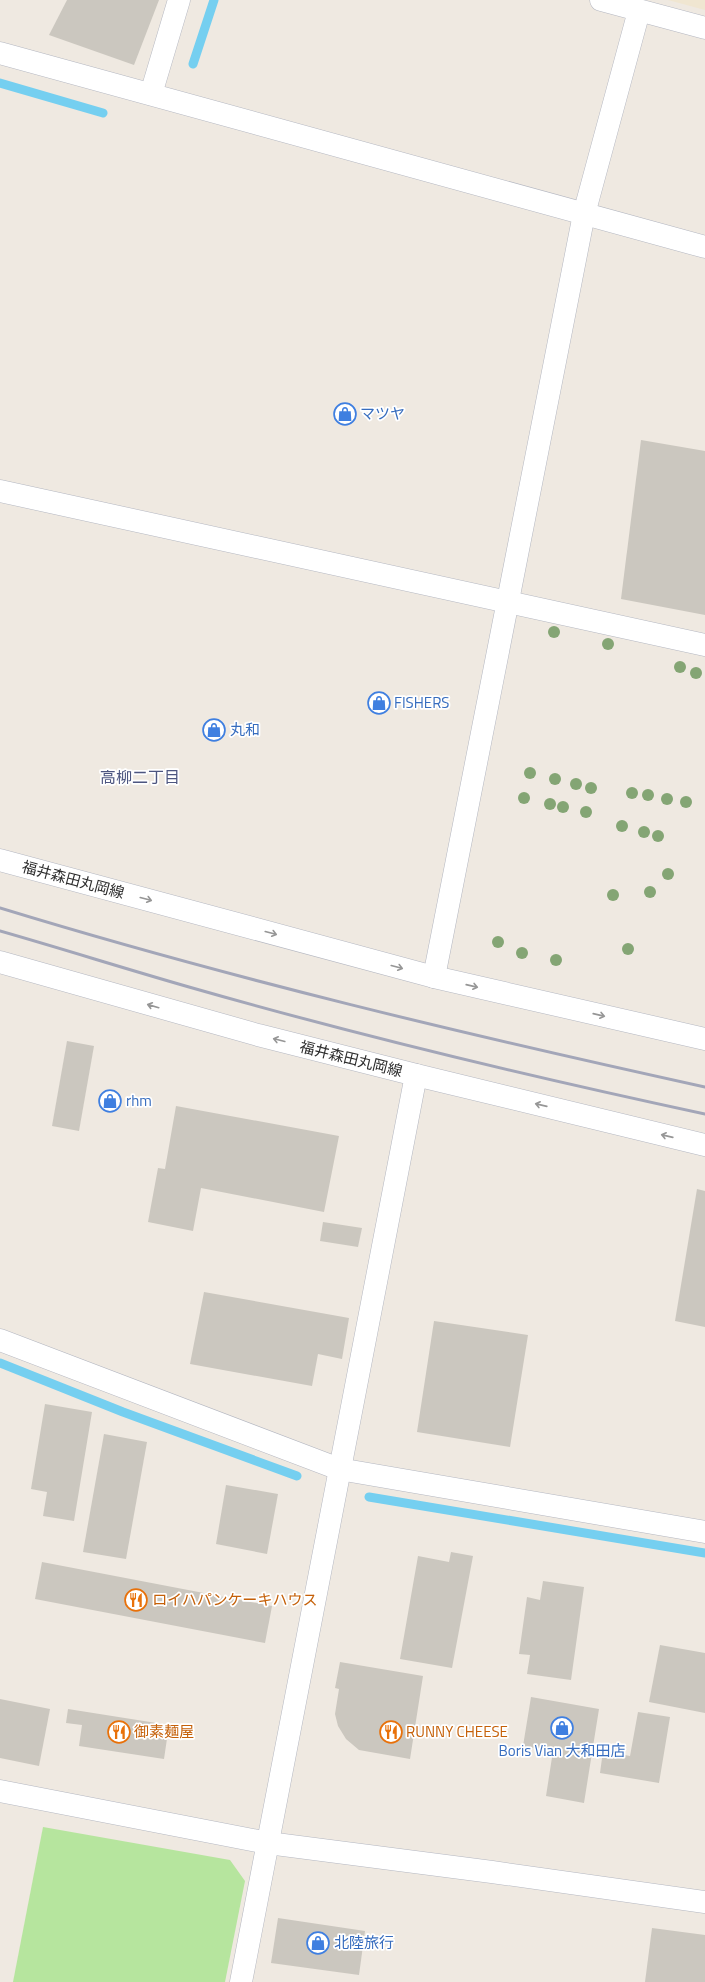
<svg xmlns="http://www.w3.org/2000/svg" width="705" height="1982" font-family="'Titillium Web','Noto Sans JP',sans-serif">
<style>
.education{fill:#f0e6d1}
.green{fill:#b6e59e}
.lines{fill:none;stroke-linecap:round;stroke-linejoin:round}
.stream{stroke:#75cff0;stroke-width:9}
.building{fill:#cbc7bf}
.minor-casing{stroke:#b4b7c1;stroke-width:23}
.tertiary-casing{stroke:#b4b7c1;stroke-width:23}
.secondary-casing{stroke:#b4b7c1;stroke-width:23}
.minor{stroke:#fff;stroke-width:22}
.tertiary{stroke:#fff;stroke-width:22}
.secondary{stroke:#fff;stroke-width:22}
.rail{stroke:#a3a6b8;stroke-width:3}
.tree{fill:#84a574}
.oneway{stroke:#969696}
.labels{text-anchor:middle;stroke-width:3.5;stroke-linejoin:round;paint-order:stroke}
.shop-label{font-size:15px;fill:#366cbe;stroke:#fff;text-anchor:start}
.street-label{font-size:15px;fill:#2e2e2e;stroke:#fff}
.food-label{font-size:15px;fill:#c56008;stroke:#fff;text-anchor:start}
.neighbourhood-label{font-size:16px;fill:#4d5680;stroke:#fff}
</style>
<rect width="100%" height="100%" fill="#efe9e1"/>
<!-- education -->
<path class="education" d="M 668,0 L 705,0 L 705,10 Z"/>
<!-- green -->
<path class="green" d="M 43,1827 L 230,1860 L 245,1881 L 225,1982 L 13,1982 Z"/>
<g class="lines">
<!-- stream -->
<g class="stream">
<path d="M 193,64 L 214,0"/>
<path d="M 0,83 L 103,113"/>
<path d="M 0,1363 L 123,1412 L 297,1476"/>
<path d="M 369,1497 L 705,1553"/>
</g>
</g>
<!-- building -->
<g class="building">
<path d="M 67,0 L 159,0 L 134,65 L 49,35 Z"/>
<path d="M 641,440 L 705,451 L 705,615 L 621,599 Z"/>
<path d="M 67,1041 L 94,1046 L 79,1131 L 52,1126 Z"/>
<path d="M 176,1106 L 339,1136 L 324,1212 L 201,1188 L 193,1231 L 148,1222 L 158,1168 L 165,1169 Z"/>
<path d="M 697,1189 L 705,1191 L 705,1327 L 675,1321 Z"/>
<path d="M 323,1222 L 362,1228 L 358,1247 L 320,1241 Z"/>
<path d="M 204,1292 L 349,1318 L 342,1359 L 318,1354 L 312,1386 L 190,1364 Z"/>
<path d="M 434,1321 L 528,1335 L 510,1447 L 417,1432 Z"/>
<path d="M 45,1404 L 92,1412 L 74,1521 L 43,1516 L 47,1492 L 31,1489 Z"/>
<path d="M 104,1434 L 147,1442 L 126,1559 L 83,1552 Z"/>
<path d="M 226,1485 L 278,1494 L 267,1554 L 216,1544 Z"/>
<path d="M 451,1552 L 473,1556 L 452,1668 L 400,1659 L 418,1556 L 449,1562 Z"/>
<path d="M 42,1562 L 272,1606 L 265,1643 L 35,1599 Z"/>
<path d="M 543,1581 L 584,1587 L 571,1680 L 527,1674 L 530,1655 L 519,1654 L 527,1597 L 540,1600 Z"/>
<path d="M 660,1645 L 705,1653 L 705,1713 L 649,1702 Z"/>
<path d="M 340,1662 L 423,1676 L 410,1759 L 359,1750 L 346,1739 L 338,1726 L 335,1714 L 339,1689 L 335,1688 Z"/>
<path d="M 531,1697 L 599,1709 L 584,1803 L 546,1796 L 553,1751 L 523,1746 Z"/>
<path d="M 0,1699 L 50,1709 L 39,1766 L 0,1758 Z"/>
<path d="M 68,1709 L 169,1725 L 164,1759 L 79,1746 L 82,1725 L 66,1723 Z"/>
<path d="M 638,1712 L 670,1717 L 659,1783 L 600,1773 L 603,1751 L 630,1756 Z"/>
<path d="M 278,1918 L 365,1931 L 359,1975 L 271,1963 Z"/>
<path d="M 652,1928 L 705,1935 L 705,1982 L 645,1982 Z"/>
</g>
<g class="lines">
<!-- minor casing -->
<g class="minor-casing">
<g id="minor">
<path d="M 601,0 L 705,28"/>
<path d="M 0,491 L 705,645"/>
<path d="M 434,977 L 584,214 L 639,11"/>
<path d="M 0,1340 L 339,1469 L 705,1532"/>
<path d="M 241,1982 L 416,1075"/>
</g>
</g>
<!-- tertiary casing -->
<g class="tertiary-casing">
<g id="tertiary">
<path d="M 0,53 L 705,247"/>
<path d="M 151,94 L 179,0"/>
<path d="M 0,1791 L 268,1843 L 492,1872 L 705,1902"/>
</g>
</g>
<!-- secondary casing -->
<g class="secondary-casing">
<g id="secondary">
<path d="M 0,860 L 434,977 L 705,1039"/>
<path d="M 0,962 L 258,1035 L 416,1075 L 705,1145"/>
</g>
</g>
<!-- minor -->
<use href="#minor" class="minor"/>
<!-- tertiary -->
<use href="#tertiary" class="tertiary"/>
<!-- secondary -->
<use href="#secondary" class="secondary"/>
<!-- rail -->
<g class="rail">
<path d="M 0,908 C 232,979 468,1035 705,1087"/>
<path d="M 0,931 C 63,949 126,969 189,987 C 360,1036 532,1077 705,1114"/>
</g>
</g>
<!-- trees -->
<g class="tree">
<circle cx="554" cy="632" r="6"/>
<circle cx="608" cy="644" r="6"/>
<circle cx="680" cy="667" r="6"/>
<circle cx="696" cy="673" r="6"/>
<circle cx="530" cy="773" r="6"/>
<circle cx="555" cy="779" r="6"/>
<circle cx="576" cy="784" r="6"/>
<circle cx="591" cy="788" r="6"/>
<circle cx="632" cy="793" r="6"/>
<circle cx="648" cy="795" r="6"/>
<circle cx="524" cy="798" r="6"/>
<circle cx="667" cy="799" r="6"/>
<circle cx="686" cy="802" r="6"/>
<circle cx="550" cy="804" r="6"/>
<circle cx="563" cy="807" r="6"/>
<circle cx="586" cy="812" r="6"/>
<circle cx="622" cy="826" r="6"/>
<circle cx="644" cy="832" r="6"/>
<circle cx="658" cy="836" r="6"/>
<circle cx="668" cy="874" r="6"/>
<circle cx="650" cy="892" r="6"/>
<circle cx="613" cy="895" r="6"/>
<circle cx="498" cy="942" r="6"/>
<circle cx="628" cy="949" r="6"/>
<circle cx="522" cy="953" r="6"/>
<circle cx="556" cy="960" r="6"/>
</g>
<!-- one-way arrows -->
<defs><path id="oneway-shaft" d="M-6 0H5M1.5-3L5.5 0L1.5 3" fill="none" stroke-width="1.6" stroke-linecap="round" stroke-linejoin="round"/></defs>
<g class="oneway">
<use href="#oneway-shaft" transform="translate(146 899) rotate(15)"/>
<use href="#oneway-shaft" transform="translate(271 933) rotate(15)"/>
<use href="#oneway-shaft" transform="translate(397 967) rotate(15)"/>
<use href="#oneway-shaft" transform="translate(472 986) rotate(13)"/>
<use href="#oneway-shaft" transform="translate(153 1006) rotate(-164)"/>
<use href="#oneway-shaft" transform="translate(599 1015) rotate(13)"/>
<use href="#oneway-shaft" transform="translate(279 1040) rotate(-166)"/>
<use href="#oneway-shaft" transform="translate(541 1105) rotate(-167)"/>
<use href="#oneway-shaft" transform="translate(667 1136) rotate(-167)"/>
</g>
<!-- icons -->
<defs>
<g id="shop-ring" transform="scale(1.15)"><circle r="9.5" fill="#fff" stroke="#3f7fe0" stroke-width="1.5"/><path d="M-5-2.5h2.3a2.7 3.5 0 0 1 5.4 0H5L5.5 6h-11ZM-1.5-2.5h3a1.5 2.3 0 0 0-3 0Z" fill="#3f7fe0"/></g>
<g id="restaurant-ring" transform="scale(1.15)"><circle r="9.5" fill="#fff" stroke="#e8710a" stroke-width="1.5"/><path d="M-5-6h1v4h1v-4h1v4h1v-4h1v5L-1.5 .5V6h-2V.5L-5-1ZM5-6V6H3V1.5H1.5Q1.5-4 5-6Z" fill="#e8710a"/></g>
</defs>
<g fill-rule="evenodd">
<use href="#shop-ring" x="345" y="414"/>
<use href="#shop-ring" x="379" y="703"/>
<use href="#shop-ring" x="214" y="730"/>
<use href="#shop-ring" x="110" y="1101"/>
<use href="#restaurant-ring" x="136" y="1600"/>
<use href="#shop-ring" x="562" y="1728"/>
<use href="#restaurant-ring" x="119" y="1732"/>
<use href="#restaurant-ring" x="391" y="1732"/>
<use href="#shop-ring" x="318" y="1943"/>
</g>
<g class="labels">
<!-- shop labels -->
<g class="shop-label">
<text x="360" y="419">マツヤ</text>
<text x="394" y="708">FISHERS</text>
<text x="230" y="735">丸和</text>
<text x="126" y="1106">rhm</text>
<text x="562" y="1756" text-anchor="middle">Boris Vian 大和田店</text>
<text x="334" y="1948">北陸旅行</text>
</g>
<!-- street labels -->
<g class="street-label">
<text transform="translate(73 880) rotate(15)" y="5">福井森田丸岡線</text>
<text transform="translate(351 1059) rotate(14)" y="5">福井森田丸岡線</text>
</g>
<!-- food labels -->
<g class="food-label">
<text x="152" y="1605">ロイハパンケーキハウス</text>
<text x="134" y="1737">御素麺屋</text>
<text x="406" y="1737">RUNNY CHEESE</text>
</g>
<!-- neighbourhood labels -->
<g class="neighbourhood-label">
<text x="140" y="783">高柳二丁目</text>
</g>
</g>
</svg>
